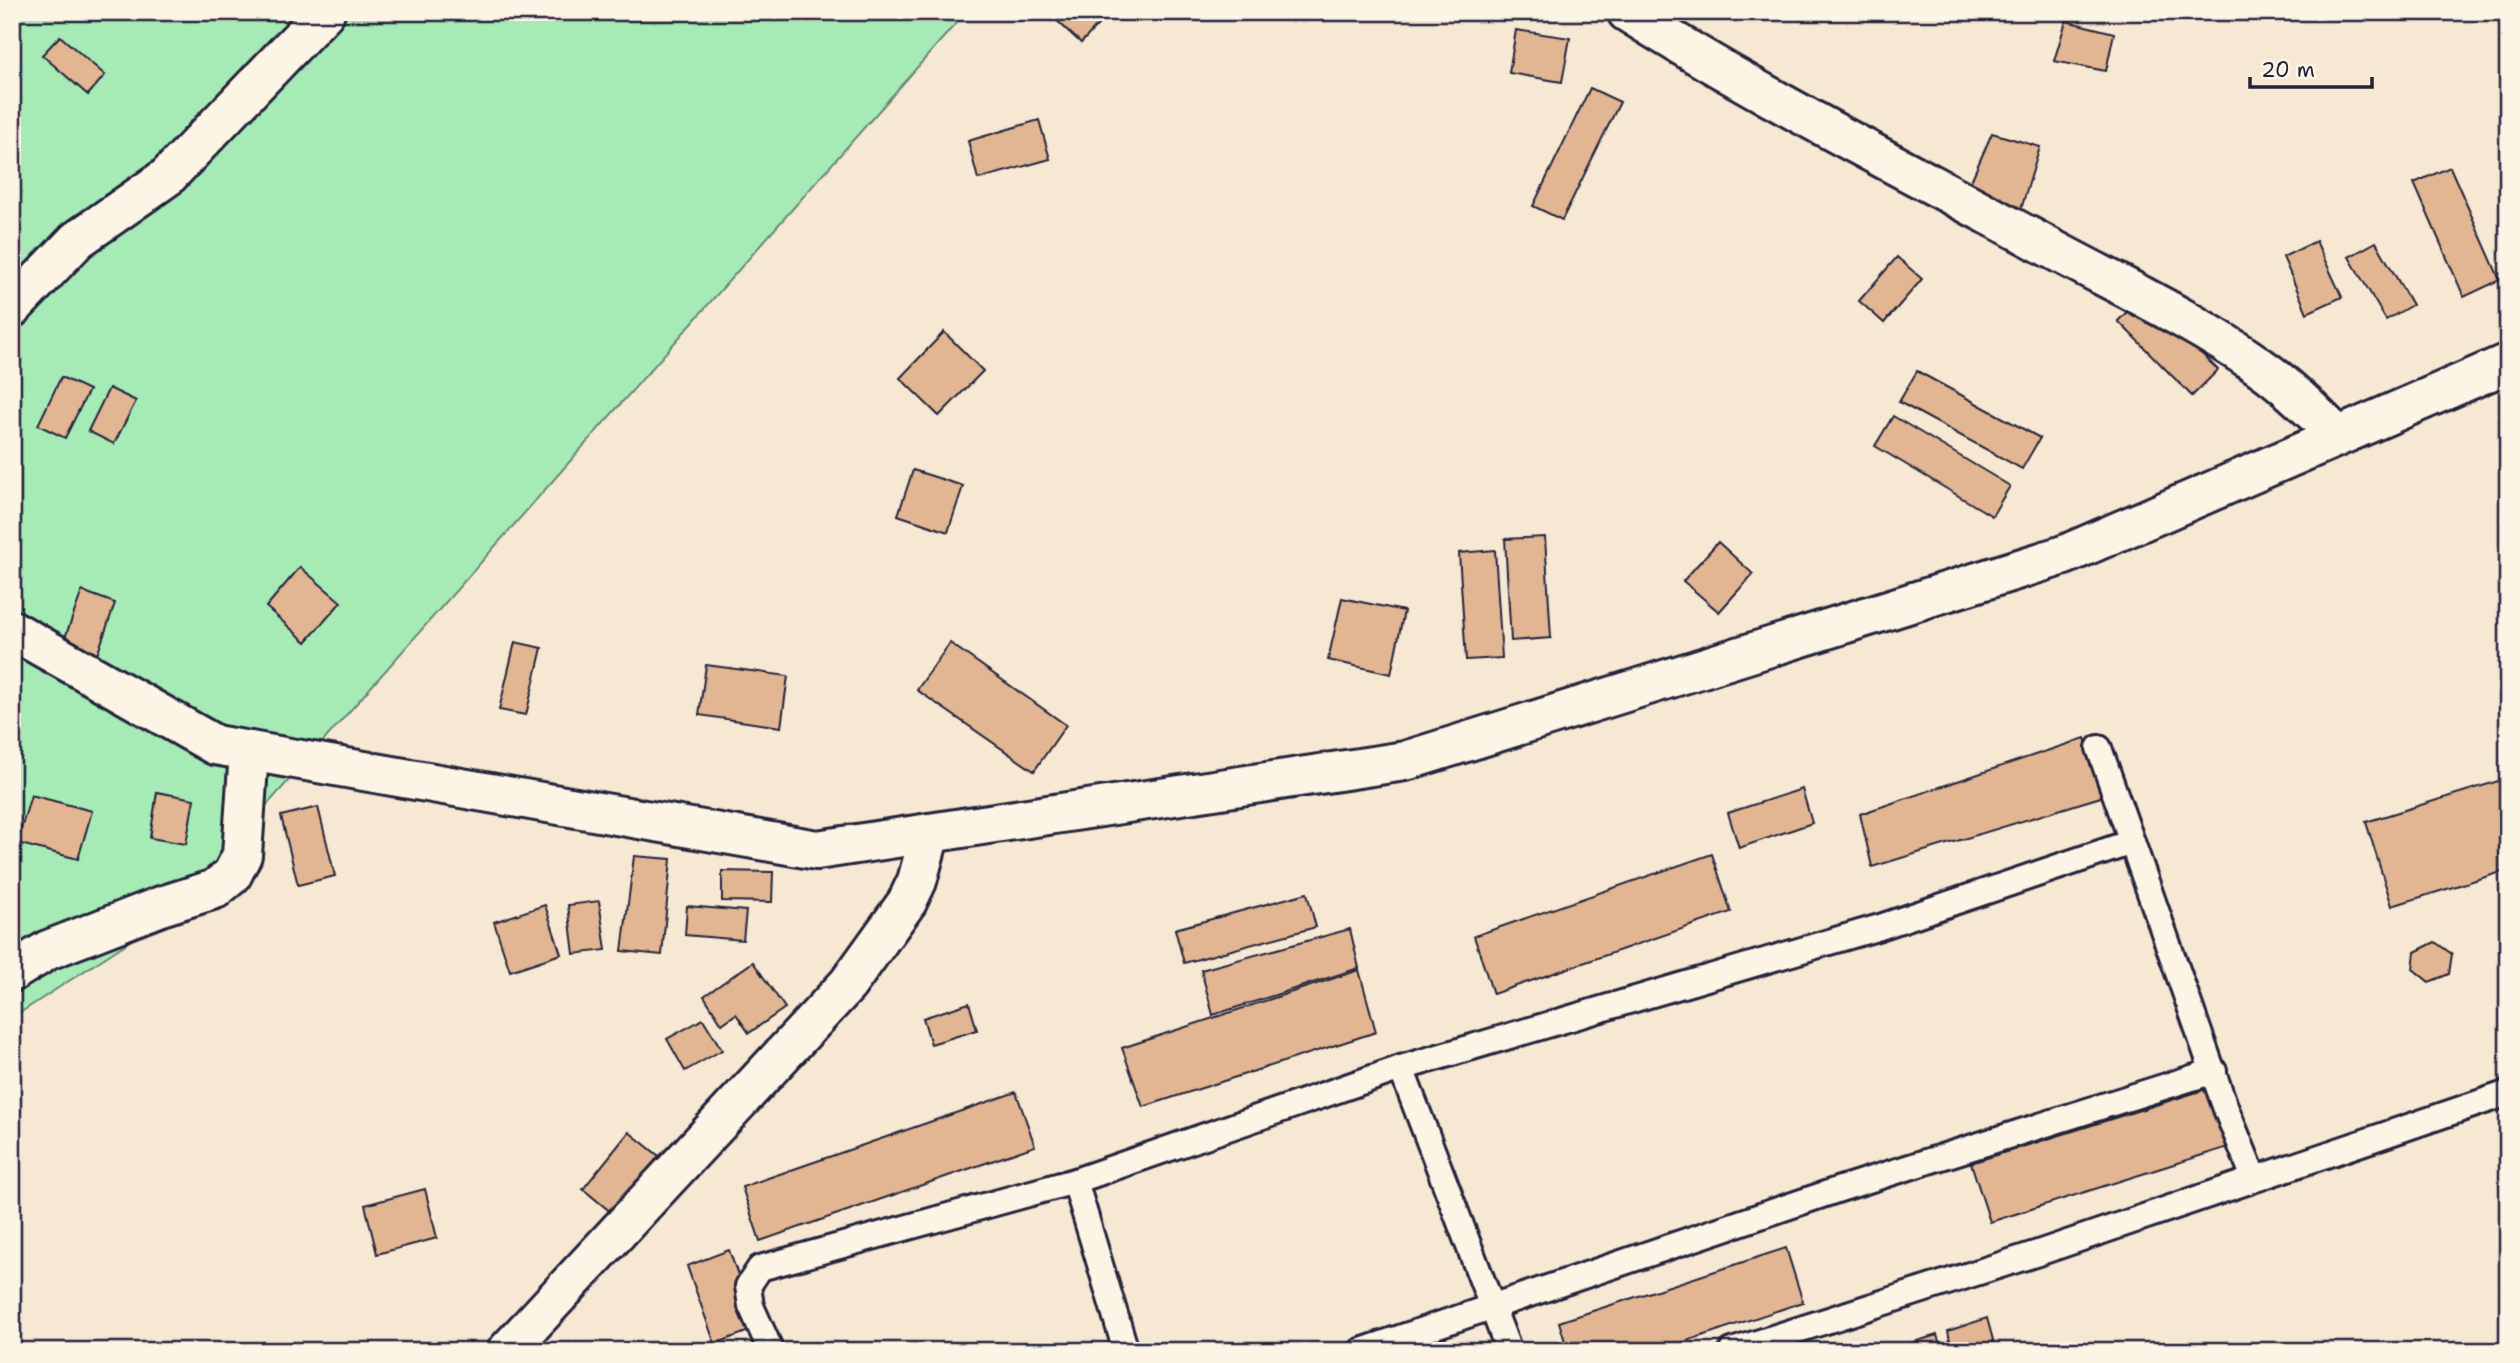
<svg xmlns="http://www.w3.org/2000/svg" width="2520" height="1363" font-family="'Shantell Sans',sans-serif">
<style>
.green{fill:#a6ebb6;stroke:#648678;stroke-width:2}
.building{fill:#e2b692;stroke:#22223b;stroke-width:2}
.lines{fill:none;stroke-linecap:round;stroke-linejoin:round}
.service-casing{stroke:#22223b;stroke-width:30}
.minor-casing{stroke:#22223b;stroke-width:44}
.service{stroke:#fcf5e5;stroke-width:24}
.minor{stroke:#fcf5e5;stroke-width:38}
</style>
<rect width="100%" height="100%" fill="#f7e8d4"/>
<filter id="ink" filterUnits="userSpaceOnUse"><feTurbulence type="fractalNoise" baseFrequency=".0143" numOctaves="2"/><feDisplacementMap in="SourceGraphic" scale="14" xChannelSelector="R" yChannelSelector="G"/><feConvolveMatrix kernelMatrix="1 2 1 2 8 2 1 2 1" color-interpolation-filters="sRGB"/></filter>
<g filter="url(#ink)">
<!-- green -->
<path class="green" d="M 12,12 L 966,12 L 170,915 L 12,1018 Z"/>
<!-- building -->
<g class="building">
<path d="M 1053,12 L 1110,12 L 1081,43 L 1051,15 Z"/>
<path d="M 2066,21 L 2114,33 L 2106,71 L 2054,61 Z"/>
<path d="M 1516,30 L 1570,38 L 1562,82 L 1509,73 Z"/>
<path d="M 60,36 L 105,75 L 88,95 L 42,55 Z"/>
<path d="M 1590,88 L 1620,102 L 1562,220 L 1533,206 Z"/>
<path d="M 1039,120 L 1050,159 L 978,179 L 968,141 Z"/>
<path d="M 1992,133 L 2040,147 L 2019,216 L 1964,197 Z"/>
<path d="M 2450,167 L 2500,280 L 2464,297 L 2414,183 Z"/>
<path d="M 2316,241 L 2342,297 L 2307,313 L 2283,257 Z"/>
<path d="M 2376,242 L 2412,305 L 2386,320 L 2349,257 Z"/>
<path d="M 1897,257 L 1922,279 L 1884,323 L 1859,301 Z"/>
<path d="M 2143,295 L 2218,370 L 2192,396 L 2118,321 Z"/>
<path d="M 944,332 L 983,371 L 939,416 L 900,378 Z"/>
<path d="M 1917,371 L 2040,438 L 2022,469 L 1899,402 Z"/>
<path d="M 61,377 L 89,390 L 65,438 L 38,425 Z"/>
<path d="M 109,388 L 136,401 L 114,444 L 88,431 Z"/>
<path d="M 1893,416 L 2010,486 L 1992,516 L 1875,446 Z"/>
<path d="M 913,470 L 963,486 L 948,532 L 898,515 Z"/>
<path d="M 1545,537 L 1551,638 L 1511,641 L 1505,539 Z"/>
<path d="M 1718,542 L 1753,574 L 1719,612 L 1683,581 Z"/>
<path d="M 1495,550 L 1502,658 L 1466,660 L 1459,553 Z"/>
<path d="M 300,567 L 341,602 L 306,642 L 266,607 Z"/>
<path d="M 82,591 L 115,603 L 96,658 L 62,646 Z"/>
<path d="M 1342,598 L 1404,611 L 1391,674 L 1328,660 Z"/>
<path d="M 515,642 L 542,648 L 526,715 L 499,710 Z"/>
<path d="M 950,643 L 1066,725 L 1034,771 L 917,690 Z"/>
<path d="M 706,665 L 788,676 L 781,727 L 699,715 Z"/>
<path d="M 2085,738 L 2104,796 L 1872,867 L 1860,814 Z"/>
<path d="M 2508,778 L 2508,870 L 2392,906 L 2366,822 Z"/>
<path d="M 1802,789 L 1812,823 L 1739,848 L 1728,813 Z"/>
<path d="M 157,792 L 194,799 L 186,844 L 150,838 Z"/>
<path d="M 31,795 L 92,811 L 78,859 L 17,843 Z"/>
<path d="M 318,807 L 335,876 L 298,885 L 281,816 Z"/>
<path d="M 1712,854 L 1731,912 L 1493,994 L 1474,936 Z"/>
<path d="M 634,856 L 671,859 L 662,955 L 622,951 Z"/>
<path d="M 722,871 L 773,872 L 772,902 L 722,901 Z"/>
<path d="M 1307,893 L 1316,927 L 1184,963 L 1175,929 Z"/>
<path d="M 599,901 L 606,950 L 574,954 L 568,905 Z"/>
<path d="M 545,905 L 561,954 L 510,971 L 494,922 Z"/>
<path d="M 687,906 L 746,911 L 743,940 L 685,935 Z"/>
<path d="M 1350,929 L 1359,968 L 1213,1015 L 1201,970 Z"/>
<path d="M 2435,942 L 2452,954 L 2449,974 L 2429,982 L 2413,969 L 2415,952 Z"/>
<path d="M 753,962 L 785,1008 L 749,1033 L 736,1014 L 722,1024 L 704,996 Z"/>
<path d="M 1359,970 L 1376,1032 L 1143,1107 L 1122,1048 Z"/>
<path d="M 969,1003 L 977,1030 L 931,1044 L 923,1018 Z"/>
<path d="M 703,1019 L 722,1050 L 685,1071 L 667,1039 Z"/>
<path d="M 2210,1088 L 2228,1147 L 1990,1222 L 1971,1163 Z"/>
<path d="M 1016,1092 L 1035,1146 L 760,1241 L 742,1187 Z"/>
<path d="M 629,1132 L 659,1156 L 612,1213 L 583,1189 Z"/>
<path d="M 425,1189 L 437,1238 L 377,1254 L 365,1205 Z"/>
<path d="M 1786,1248 L 1803,1302 L 1657,1351 L 1568,1351 L 1559,1322 Z"/>
<path d="M 729,1250 L 757,1328 L 715,1344 L 687,1266 Z"/>
<path d="M 1987,1318 L 1996,1351 L 1952,1351 L 1948,1331 Z"/>
<path d="M 1937,1335 L 1942,1351 L 1884,1351 Z"/>
</g>
<g class="lines">
<!-- service casing -->
<g class="service-casing">
<g id="service">
<path d="M 2099,748 L 2226,1109 L 2254,1178"/>
<path d="M 1401,1068 L 1509,1351"/>
<path d="M 1075,1181 L 1126,1351"/>
<path d="M 771,1351 L 751,1306 L 748,1286 L 760,1268 L 1075,1181 L 1401,1068 L 1880,927 L 2132,842"/>
<path d="M 1361,1351 L 1840,1189 L 2214,1071"/>
<path d="M 1732,1351 L 2038,1253 L 2508,1093"/>
</g>
</g>
<!-- minor casing -->
<g class="minor-casing">
<g id="minor">
<path d="M 1627,12 C 1764,99 1909,171 2052,249 C 2121,286 2195,321 2259,366 C 2288,386 2313,412 2338,436"/>
<path d="M 12,308 L 77,240 L 167,177 L 325,12"/>
<path d="M 12,630 L 215,745 L 817,850 L 1405,761 L 2064,555 L 2508,363"/>
<path d="M 12,972 L 48,950 L 161,906 L 215,889 L 232,875 L 242,855 L 249,751"/>
<path d="M 507,1351 L 848,984 L 907,902 L 917,881 L 930,833"/>
</g>
</g>
<!-- service -->
<use href="#service" class="service"/>
<!-- minor -->
<use href="#minor" class="minor"/>
</g>
</g>
<!-- margin -->
<rect width="2520" height="1363" fill="none" stroke="#fcf5e5" stroke-width="42"/>
<rect x="21" y="21" width="2478" height="1321" fill="none" stroke="#22223b" stroke-width="2.5" filter="url(#ink)"/>
<!-- scale -->
<path d="M2250 77v10h122v-10" fill="none" stroke="#22223b" stroke-width="3.5"/>
<text x="2261" y="77" font-size="21" fill="#22223b" stroke="#fcf5e5" stroke-width="5" paint-order="stroke">20 m</text>
</svg>
